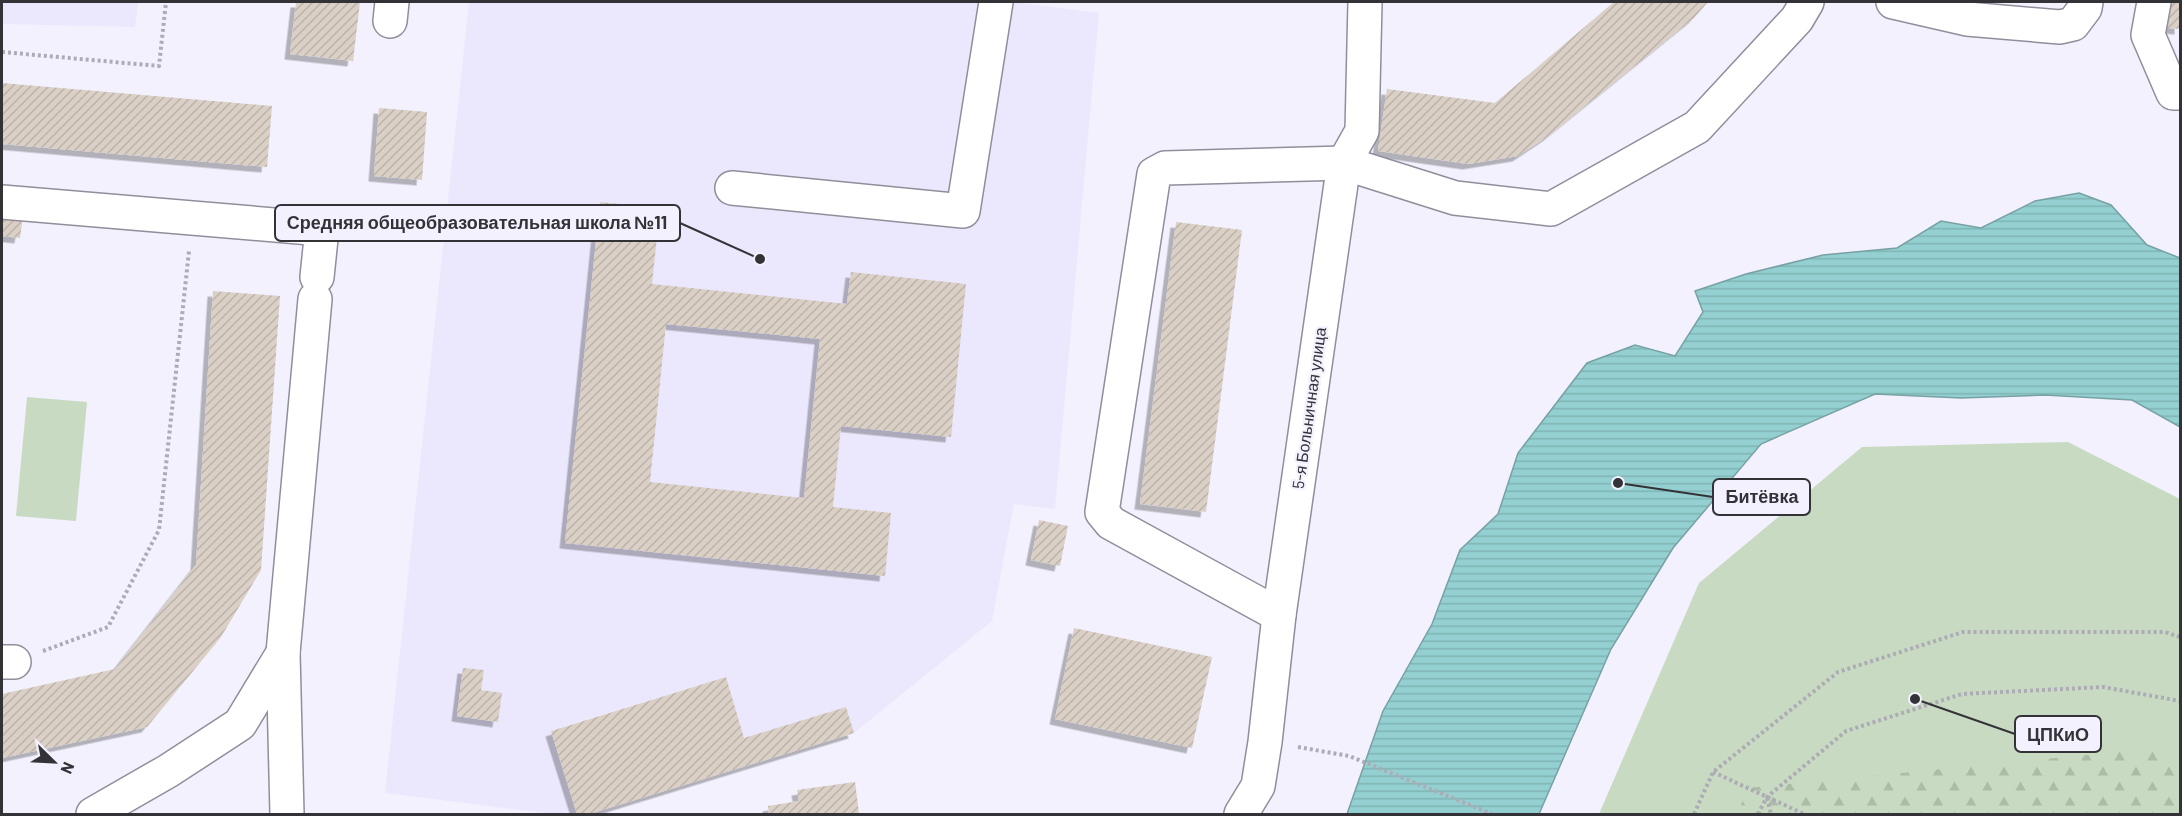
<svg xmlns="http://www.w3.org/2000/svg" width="2182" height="816" font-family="Barlow,sans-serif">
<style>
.built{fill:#ebe8fd}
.green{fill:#c8dbc2}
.forest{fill:url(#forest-firs)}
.water{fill:url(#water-rules);stroke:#77a1a3;stroke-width:1.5}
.building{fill:url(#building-hatch);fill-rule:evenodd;filter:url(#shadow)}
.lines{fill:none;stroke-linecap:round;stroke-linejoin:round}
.minor-casing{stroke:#908e9a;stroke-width:36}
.path{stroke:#adabb5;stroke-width:4;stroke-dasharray:3 3;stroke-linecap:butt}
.minor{stroke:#fff;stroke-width:33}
.labels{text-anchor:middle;stroke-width:4.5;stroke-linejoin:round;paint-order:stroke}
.street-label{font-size:16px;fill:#333237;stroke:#f3f1fe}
.leader{fill:none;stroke:#333237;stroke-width:2}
.callout-dot{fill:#333237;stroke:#f3f1fe;stroke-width:2}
.callout{fill:#f3f1fe;stroke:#333237;stroke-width:2}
.callout-label{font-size:18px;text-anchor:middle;font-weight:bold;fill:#333237}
</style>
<defs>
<pattern id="forest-firs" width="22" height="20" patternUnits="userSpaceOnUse" patternTransform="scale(1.5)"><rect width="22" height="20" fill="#c8dbc2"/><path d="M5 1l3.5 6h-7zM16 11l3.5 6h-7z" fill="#acbca7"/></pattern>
<pattern id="water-rules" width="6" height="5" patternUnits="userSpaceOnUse" patternTransform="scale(1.5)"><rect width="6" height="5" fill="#94d0d1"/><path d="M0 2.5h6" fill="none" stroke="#80b3b4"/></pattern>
<pattern id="building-hatch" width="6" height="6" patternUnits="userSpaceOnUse" patternTransform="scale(1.5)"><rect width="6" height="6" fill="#dad0c6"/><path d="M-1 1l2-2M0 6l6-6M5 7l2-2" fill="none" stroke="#bcb3ab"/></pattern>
<filter id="shadow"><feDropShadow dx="-5.5" dy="5.5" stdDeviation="0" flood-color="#0004"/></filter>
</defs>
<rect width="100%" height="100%" fill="#f3f1fe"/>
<!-- built -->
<g class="built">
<path d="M 2,2 L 138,2 L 135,27 L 2,24 Z"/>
<path d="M 469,2 L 1015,2 L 1099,13 L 1055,509 L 1014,504 L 992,621 L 854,733 L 846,707 L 744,738 L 726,677 L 552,730 L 577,814 L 553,814 L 385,793 Z"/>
</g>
<!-- green -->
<g class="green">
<path d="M 27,397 L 87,402 L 76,521 L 16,516 Z"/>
<path d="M 2068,442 L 2180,499 L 2180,814 L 1599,814 L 1699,583 L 1862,447 Z"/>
</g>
<!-- forest -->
<path class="forest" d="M 2180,746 L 2180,814 L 1738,814 L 1747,788 Z"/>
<!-- water -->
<path class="water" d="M 2079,193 L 2111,205 L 2147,245 L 2180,258 L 2180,427 L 2132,400 L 2045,395 L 1961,398 L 1875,394 L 1761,444 L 1673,548 L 1611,649 L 1539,814 L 1347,814 L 1383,711 L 1432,624 L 1460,550 L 1498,514 L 1518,453 L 1587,363 L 1635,345 L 1675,356 L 1703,312 L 1695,291 L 1746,274 L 1823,255 L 1897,248 L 1941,221 L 1981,228 L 2035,201 Z"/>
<!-- building -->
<g class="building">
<path d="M 296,2 L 360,2 L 353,61 L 290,54 Z"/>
<path d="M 1614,2 L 1708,2 L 1694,18 L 1548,136 L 1518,156 L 1468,164 L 1378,151 L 1387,89 L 1495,103 Z"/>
<path d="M 2160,2 L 2180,2 L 2180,29 L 2157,27 Z"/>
<path d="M 2,83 L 272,106 L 267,167 L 2,144 Z"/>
<path d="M 379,108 L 427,112 L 422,180 L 374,176 Z"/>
<path d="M 600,202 L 660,208 L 652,284 L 847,304 L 851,272 L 966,284 L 951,437 L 841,426 L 833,507 L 891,513 L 885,576 L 565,543 ZM 666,324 L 820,339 L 804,498 L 650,482 Z"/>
<path d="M 2,205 L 24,208 L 20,238 L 2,236 Z"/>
<path d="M 1176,222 L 1242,230 L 1206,512 L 1140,504 Z"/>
<path d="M 213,291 L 280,296 L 261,570 L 221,637 L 147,727 L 2,758 L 2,694 L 115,669 L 196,565 Z"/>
<path d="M 1039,520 L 1068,526 L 1060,566 L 1031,560 Z"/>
<path d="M 1074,628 L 1212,657 L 1192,748 L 1055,719 Z"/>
<path d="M 463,668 L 484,670 L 481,690 L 502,693 L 498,722 L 457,716 Z"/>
<path d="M 726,677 L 744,738 L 846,707 L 854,733 L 589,814 L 577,814 L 551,731 Z"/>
<path d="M 855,782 L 859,813 L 769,814 L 768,806 L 799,801 L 797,790 Z"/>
</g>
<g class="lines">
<!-- minor casing -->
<g class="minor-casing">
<g id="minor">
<path d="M 1893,2 L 1967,19 L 2060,27 L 2073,24 L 2085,8 L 2086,2"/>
<path d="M 2154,2 L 2148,35 L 2173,93 L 2180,93"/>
<path d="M 390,21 L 392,2"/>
<path d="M 732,188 L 963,211 L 996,2"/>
<path d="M 2,202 L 322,229 L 317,277"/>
<path d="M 1279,615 L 1111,523 L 1102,512 L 1154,174 L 1165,168 L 1344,163 L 1455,198 L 1551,209 L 1697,127 L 1797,19 L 1807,2"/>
<path d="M 2,662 L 14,662"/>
<path d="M 93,814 L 168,771 L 240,724 L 283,653"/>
<path d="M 287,814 L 283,653 L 315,299"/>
<path d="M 1241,814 L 1258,786 L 1265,742 L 1279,615 L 1344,163 L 1362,131 L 1365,2"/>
</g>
</g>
<!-- path -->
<g class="path">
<path d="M 2,52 L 159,66 L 166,2"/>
<path d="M 43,651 L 108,627 L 159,530 L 189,251"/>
<path d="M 1298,747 L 1349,756 L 1492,814"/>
<path d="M 1713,772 L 1804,814"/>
<path d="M 1767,798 L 1771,814"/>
<path d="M 1694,814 L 1713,772 L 1838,672 L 1963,632 L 2165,632 L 2180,637"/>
<path d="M 1758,814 L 1767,797 L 1846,731 L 1962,694 L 2103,687 L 2180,701"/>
</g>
<!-- minor -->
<use href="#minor" class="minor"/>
</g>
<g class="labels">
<!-- street labels -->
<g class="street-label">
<text transform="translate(1309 408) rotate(-82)" y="6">5-я Больничная улица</text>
</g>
</g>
<!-- callouts -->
<path class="leader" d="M760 259L680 223M1618 483L1713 497M1915 699L2015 734"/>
<g class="callout-dot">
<circle cx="760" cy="259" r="6"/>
<circle cx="1618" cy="483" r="6"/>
<circle cx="1915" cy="699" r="6"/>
</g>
<g class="callout">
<rect x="275" y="205" width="405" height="36" rx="6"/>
<rect x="1713" y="479" width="97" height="36" rx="6"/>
<rect x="2015" y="716" width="86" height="36" rx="6"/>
</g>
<g class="callout-label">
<text x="477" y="229">Средняя общеобразовательная школа №11</text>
<text x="1762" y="503">Битёвка</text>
<text x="2058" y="741">ЦПКиО</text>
</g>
<!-- border -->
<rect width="2182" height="816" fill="none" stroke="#333237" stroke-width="6"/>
<!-- north arrow -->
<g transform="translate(54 762) rotate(114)" stroke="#f3f1fe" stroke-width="4.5" paint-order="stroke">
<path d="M0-4.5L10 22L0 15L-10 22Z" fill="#333237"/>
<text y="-9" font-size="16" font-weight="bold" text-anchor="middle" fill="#333237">N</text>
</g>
</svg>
